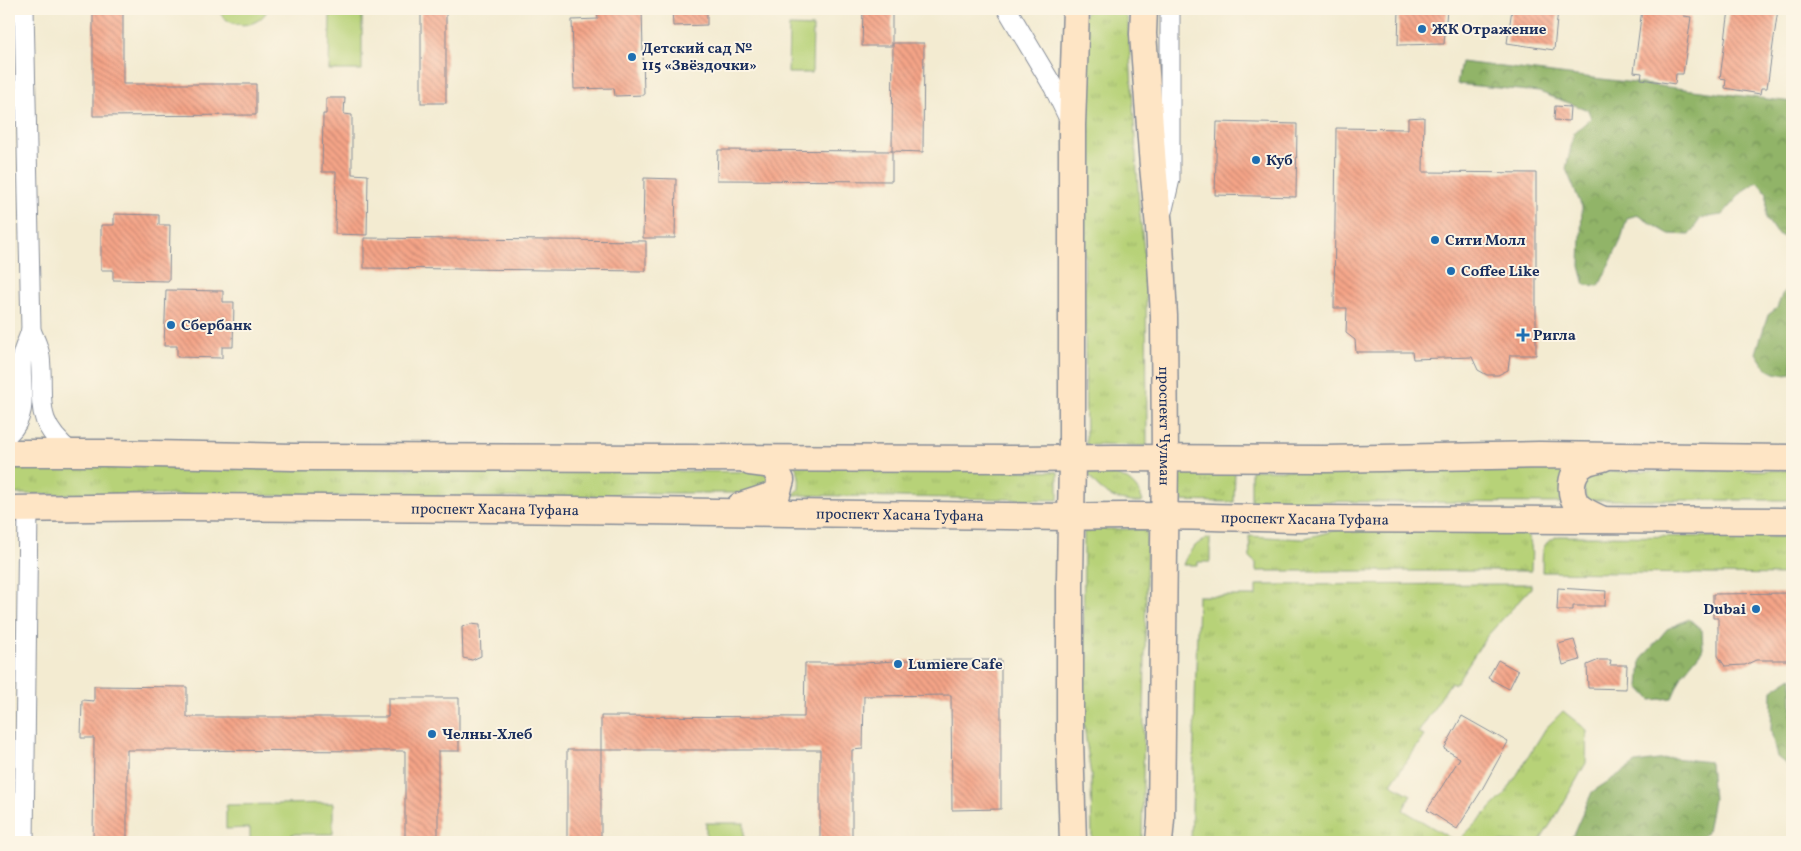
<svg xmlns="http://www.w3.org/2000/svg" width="1801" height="851" font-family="Vollkorn,serif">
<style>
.grass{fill:url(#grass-tufts);stroke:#69806b}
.forest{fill:url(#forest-crowns);stroke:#567263}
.green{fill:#b7d278;stroke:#69806b}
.building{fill:url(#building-back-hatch)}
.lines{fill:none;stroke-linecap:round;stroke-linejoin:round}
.street-casing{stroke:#878d98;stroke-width:21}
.secondary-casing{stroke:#878d98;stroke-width:29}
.street{stroke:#fff;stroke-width:19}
.secondary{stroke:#fee5c5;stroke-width:26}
.poi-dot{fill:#1f6fb2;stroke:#fcf5e5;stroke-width:2}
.labels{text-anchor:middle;stroke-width:4;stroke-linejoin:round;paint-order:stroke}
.poi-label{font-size:15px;font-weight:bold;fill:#1b2f5e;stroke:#fcf5e5;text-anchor:start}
.street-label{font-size:15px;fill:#1b2f5e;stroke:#fcf5e5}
</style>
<defs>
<pattern id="grass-tufts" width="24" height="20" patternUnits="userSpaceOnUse" patternTransform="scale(1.25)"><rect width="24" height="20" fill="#b7d278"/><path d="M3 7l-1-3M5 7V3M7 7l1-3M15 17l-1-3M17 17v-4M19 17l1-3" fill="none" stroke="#9db56a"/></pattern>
<pattern id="forest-crowns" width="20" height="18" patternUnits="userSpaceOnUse" patternTransform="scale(1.25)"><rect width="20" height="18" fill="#91b468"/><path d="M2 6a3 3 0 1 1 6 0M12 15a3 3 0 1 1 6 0" fill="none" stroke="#769359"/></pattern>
<pattern id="building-back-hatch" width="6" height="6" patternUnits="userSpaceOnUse" patternTransform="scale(1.25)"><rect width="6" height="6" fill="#f5a487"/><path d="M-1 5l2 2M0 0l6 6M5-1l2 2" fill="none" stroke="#c68672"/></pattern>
</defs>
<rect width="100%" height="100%" fill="#fcf5e5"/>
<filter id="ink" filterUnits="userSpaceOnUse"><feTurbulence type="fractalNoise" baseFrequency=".02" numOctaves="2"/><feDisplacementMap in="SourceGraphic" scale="10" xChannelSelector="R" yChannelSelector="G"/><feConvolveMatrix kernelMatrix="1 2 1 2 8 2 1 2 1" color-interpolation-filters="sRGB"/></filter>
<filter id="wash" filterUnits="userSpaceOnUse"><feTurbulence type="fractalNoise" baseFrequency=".0096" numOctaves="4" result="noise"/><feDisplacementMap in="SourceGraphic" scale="20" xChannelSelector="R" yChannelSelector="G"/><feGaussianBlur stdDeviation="1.12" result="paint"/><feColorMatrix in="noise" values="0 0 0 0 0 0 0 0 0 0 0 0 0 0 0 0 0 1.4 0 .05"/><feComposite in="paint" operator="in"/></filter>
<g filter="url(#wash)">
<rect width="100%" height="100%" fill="#f3ebd1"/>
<!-- grass -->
<g class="grass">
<path d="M 1087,9 L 1124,9 L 1128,21 L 1139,205 L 1146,269 L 1147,446 L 1086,445 L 1082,22 Z"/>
<path d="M 793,463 L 1058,472 L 1058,500 L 793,495 L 799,489 C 800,478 799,472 793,463 Z"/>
<path d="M 9,464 L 763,472 L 768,477 L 767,487 L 756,493 L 642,493 L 578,498 L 9,494 Z"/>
<path d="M 1251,470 L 1567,470 L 1568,503 L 1251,501 Z"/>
<path d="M 1792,470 L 1792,500 L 1586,500 L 1582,478 L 1591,472 Z"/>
<path d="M 1171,471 L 1235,471 L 1234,502 L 1172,501 Z"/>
<path d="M 1087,472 C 1111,470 1136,477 1143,502 C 1119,504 1098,493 1087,472 Z"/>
<path d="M 1344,528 L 1523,531 C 1535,541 1531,557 1531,571 L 1256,571 L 1256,563 L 1250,558 L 1249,536 L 1301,539 Z"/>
<path d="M 1084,529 L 1147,529 L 1142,842 L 1092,842 L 1091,776 L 1083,718 Z"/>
<path d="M 1559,536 L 1792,537 L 1792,575 L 1542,572 C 1543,554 1539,542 1559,536 Z"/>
<path d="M 1210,538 L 1210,562 L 1198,562 L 1198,565 L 1183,565 C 1188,551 1196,542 1210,538 Z"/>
<path d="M 1531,584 L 1531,588 L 1487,636 L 1455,684 L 1451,682 L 1418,733 L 1424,736 L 1391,784 L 1411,795 L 1403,810 L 1457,842 L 1505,794 L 1546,728 L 1563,711 L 1587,730 L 1586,763 L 1559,811 L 1539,842 L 1191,842 L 1198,596 L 1256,596 L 1256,585 Z"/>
</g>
<!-- forest -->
<g class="forest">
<path d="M 1461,62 L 1792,102 L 1792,242 L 1776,233 L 1766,218 L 1767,193 L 1757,182 L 1744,190 L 1722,215 L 1701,218 L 1689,235 L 1669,234 L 1637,215 L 1627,218 L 1621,240 L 1599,286 L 1585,285 L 1580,266 L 1582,207 L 1566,169 L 1574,133 L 1591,118 L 1588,110 L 1539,92 L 1457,84 Z"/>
<path d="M 1792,289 L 1792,373 C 1771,377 1766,369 1756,353 L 1768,315 L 1777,308 L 1783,292 Z"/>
<path d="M 1689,619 L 1702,630 L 1703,649 L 1682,675 L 1672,698 L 1651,700 L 1639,687 L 1641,660 L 1667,629 Z"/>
<path d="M 1792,677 L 1792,769 L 1777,757 L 1771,731 L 1772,690 Z"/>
<path d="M 1673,758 L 1710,762 L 1713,799 L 1707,832 L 1697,842 L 1570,842 L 1592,792 L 1636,763 Z"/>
</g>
<!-- green -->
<g class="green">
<path d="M 218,9 L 268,9 C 258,30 227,30 218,9 Z"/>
<path d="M 330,15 L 362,15 L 362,70 L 329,70 Z"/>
<path d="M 789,26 L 813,27 L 812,73 L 788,73 Z"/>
<path d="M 333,803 L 333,834 L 292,834 L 292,842 L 250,842 L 250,828 L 226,829 L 226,805 Z"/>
<rect x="706" y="823" width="38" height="19"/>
</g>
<g id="blocks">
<!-- building -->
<g class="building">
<path d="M 93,9 L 123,9 L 123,84 L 256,84 L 256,115 L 93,116 Z"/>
<rect x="421" y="9" width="25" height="94"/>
<path d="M 597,9 L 642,9 L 644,95 L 615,96 L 614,88 L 574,89 L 572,20 L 598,19 Z"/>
<path d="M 672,9 L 707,9 L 707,25 L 673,26 Z"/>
<path d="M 863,9 L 892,9 L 892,46 L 862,46 Z"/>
<path d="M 1399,9 L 1447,9 L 1444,44 L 1398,45 Z"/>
<path d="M 1512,9 L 1558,9 L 1554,50 L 1507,43 Z"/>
<path d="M 1642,9 L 1685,9 L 1684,16 L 1691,17 L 1683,74 L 1676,74 L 1675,84 L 1641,79 L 1642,73 L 1634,72 Z"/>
<path d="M 1744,9 L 1778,9 L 1767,88 L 1761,88 L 1760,94 L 1725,88 L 1726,79 L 1720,78 L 1729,10 L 1744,13 Z"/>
<path d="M 893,43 L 924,43 L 923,152 L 892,151 Z"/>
<path d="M 326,98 L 345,98 L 344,114 L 352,115 L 352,174 L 368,175 L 367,235 L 335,234 L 336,172 L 322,172 L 323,114 L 326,114 Z"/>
<path d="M 1555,106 L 1570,107 L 1569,121 L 1554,120 Z"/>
<path d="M 1424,117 L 1423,172 L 1536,173 L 1536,355 L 1510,355 L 1508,370 L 1498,375 L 1487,375 L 1478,370 L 1472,357 L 1413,359 L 1412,352 L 1356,352 L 1355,340 L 1346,333 L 1347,308 L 1334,308 L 1336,128 L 1408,129 L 1408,118 Z"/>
<path d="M 1217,122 L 1297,124 L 1296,197 L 1215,195 Z"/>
<path d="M 718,150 L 892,151 L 892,181 L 717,180 Z"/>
<path d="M 644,178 L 676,179 L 675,238 L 643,238 Z"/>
<path d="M 114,214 L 159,215 L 159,225 L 170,225 L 169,281 L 113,280 L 113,270 L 101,270 L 101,225 L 114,225 Z"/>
<path d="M 364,238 L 646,241 L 646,271 L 364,268 Z"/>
<path d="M 166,290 L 223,291 L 223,302 L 234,302 L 233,347 L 222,347 L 222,358 L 177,357 L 177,346 L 164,346 Z"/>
<path d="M 1558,588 L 1606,591 L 1605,606 L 1573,606 L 1573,610 L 1557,610 Z"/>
<path d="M 1792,593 L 1792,660 L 1756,660 L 1745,665 L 1725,666 L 1718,656 L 1718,618 L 1713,618 L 1713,594 Z"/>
<path d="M 471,624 L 480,625 L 481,656 L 472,660 L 463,658 L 462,627 Z"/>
<path d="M 1574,640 L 1580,660 L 1563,665 L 1558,644 Z"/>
<path d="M 910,660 L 1001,660 L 1001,809 L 952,810 L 951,695 L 864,696 L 863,749 L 852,750 L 852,842 L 820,842 L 820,750 L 601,750 L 601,842 L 567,842 L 567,750 L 601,750 L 601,716 L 804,717 L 805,663 L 864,663 Z"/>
<path d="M 1498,660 L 1518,671 L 1509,689 L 1488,678 Z"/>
<path d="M 1599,660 L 1611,660 L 1610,665 L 1627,665 L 1626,689 L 1588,688 L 1587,665 Z"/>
<path d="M 94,686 L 187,687 L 187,717 L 388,717 L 388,698 L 459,698 L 459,751 L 438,751 L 438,842 L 405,842 L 405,751 L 127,750 L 127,842 L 93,842 L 94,738 L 81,738 L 82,700 L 94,701 Z"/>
<path d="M 1462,716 L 1508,742 L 1480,793 L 1457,829 L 1427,810 L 1460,758 L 1444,749 Z"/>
</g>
</g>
</g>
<g filter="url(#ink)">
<use href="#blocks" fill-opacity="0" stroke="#878d98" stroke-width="1"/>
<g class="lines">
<!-- street casing -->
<g class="street-casing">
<g id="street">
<path d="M 24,9 L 31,330 C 34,338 39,347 40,356 C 45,399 31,420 71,452"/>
<path d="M 1007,9 L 1054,88 L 1070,121"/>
<path d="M 1163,209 L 1170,179 L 1170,9"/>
<path d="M 9,433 C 31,413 18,382 22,356 C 24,347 29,338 31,330"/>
<path d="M 24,842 L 28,509"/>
</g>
</g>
<!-- secondary casing -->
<g class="secondary-casing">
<g id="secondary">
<path id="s1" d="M 1144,9 L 1143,34 L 1153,166 L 1159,227 L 1164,316 L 1165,458 L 1161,819 L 1159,842"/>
<path d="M 9,453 L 106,453 L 293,457 L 1015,459 L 1117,458 L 1326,459 L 1539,455 L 1792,458"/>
<path d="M 740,506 L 777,494 L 781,480 L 773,465 L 750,462"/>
<path id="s2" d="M 9,509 L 173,507 L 498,509 L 1071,517 C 1149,514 1227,518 1305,519 C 1468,520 1630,521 1792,521"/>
<path d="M 1603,520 C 1595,516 1584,512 1578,506 C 1568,494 1570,472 1584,464 C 1590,460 1597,460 1603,458"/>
<path d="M 1073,842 L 1070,740 L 1070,580 L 1072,460 L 1072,125 L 1076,9"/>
</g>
</g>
<!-- street -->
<use href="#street" class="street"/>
<!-- secondary -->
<use href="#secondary" class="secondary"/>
</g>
</g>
<!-- markers -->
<g class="poi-dot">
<circle cx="1422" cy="29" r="5"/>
<circle cx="632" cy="57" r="5"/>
<circle cx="1256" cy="160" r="5"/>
<circle cx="1435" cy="240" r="5"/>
<circle cx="1451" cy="271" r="5"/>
<circle cx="171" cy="325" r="5"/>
<path d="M1520.5 327.5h5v5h5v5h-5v5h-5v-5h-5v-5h5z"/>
<circle cx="1756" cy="609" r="5"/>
<circle cx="898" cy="664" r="5"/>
<circle cx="432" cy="734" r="5"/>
</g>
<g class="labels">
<!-- poi labels -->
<g class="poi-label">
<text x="1432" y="34">ЖК Отражение</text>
<text x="642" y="53">Детский сад №<tspan x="642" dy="17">115 «Звёздочки»</tspan></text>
<text x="1266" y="165">Куб</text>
<text x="1445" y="245">Сити Молл</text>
<text x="1461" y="276">Coffee Like</text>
<text x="181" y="330">Сбербанк</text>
<text x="1533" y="340">Ригла</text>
<text x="1746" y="614" text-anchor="end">Dubai</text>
<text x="908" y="669">Lumiere Cafe</text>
<text x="442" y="739">Челны-Хлеб</text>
</g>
<!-- street labels -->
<g class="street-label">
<text dy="5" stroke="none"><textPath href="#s1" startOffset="418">проспект Чулман</textPath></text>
<text dy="5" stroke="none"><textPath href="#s2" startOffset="486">проспект Хасана Туфана</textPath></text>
<text dy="5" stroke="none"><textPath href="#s2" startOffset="891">проспект Хасана Туфана</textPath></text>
<text dy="5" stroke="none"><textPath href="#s2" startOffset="1296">проспект Хасана Туфана</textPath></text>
</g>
</g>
<!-- margin -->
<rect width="1801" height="851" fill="none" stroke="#fcf5e5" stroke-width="30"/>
</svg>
